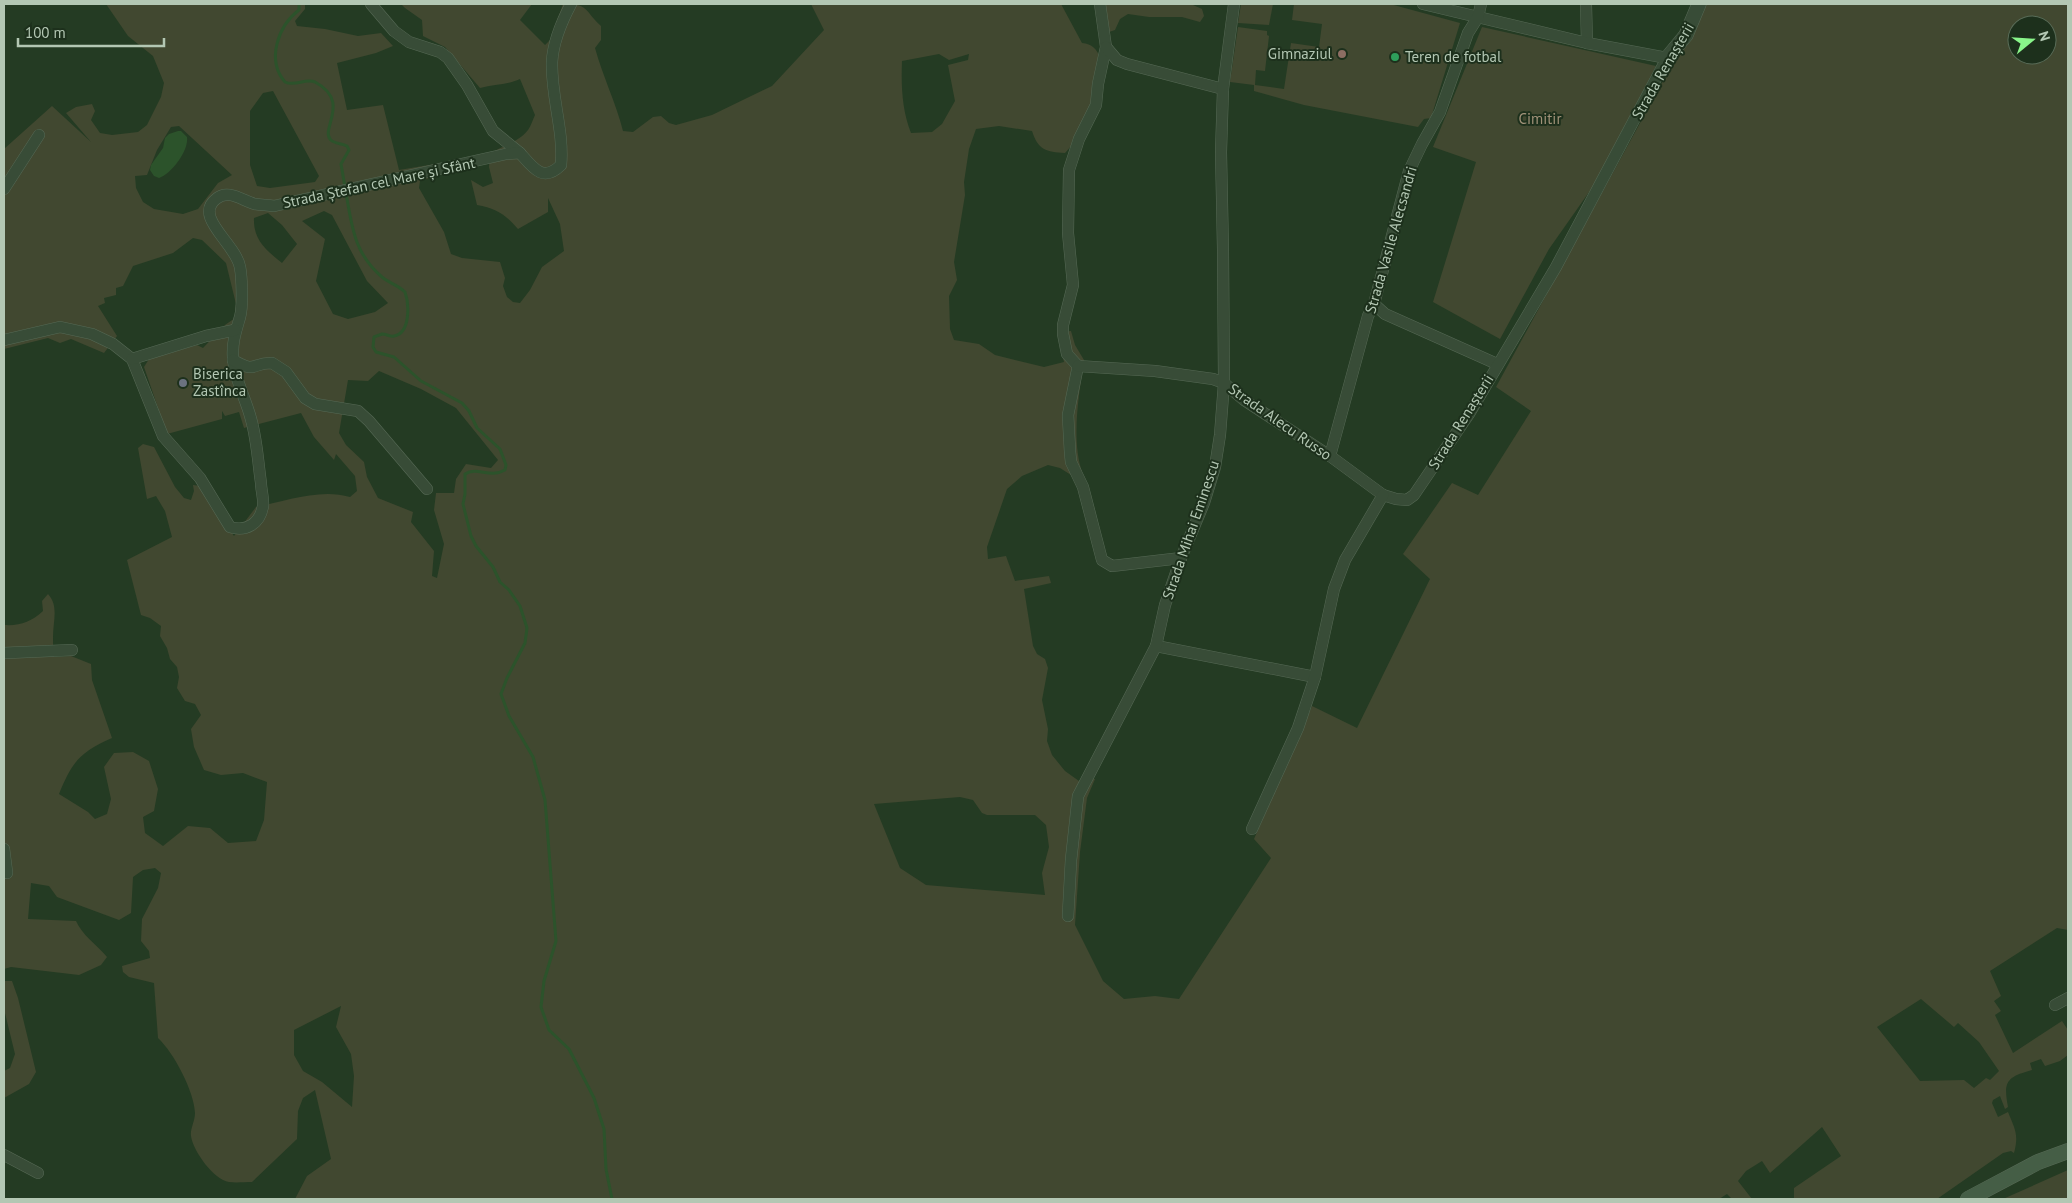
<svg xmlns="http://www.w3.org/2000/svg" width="2072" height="1203" font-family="'PT Sans',sans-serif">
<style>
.green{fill:#414830;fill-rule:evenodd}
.water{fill:#2c532b}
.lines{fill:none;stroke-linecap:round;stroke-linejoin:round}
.stream{stroke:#2c532b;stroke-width:3}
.minor-casing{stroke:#566955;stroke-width:12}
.tertiary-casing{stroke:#566955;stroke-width:15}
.secondary-casing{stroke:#566955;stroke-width:16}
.minor{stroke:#384c37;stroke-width:11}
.tertiary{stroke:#384c37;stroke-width:14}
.secondary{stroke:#455e46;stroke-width:15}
.education-dot{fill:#8d6e63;stroke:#1d301c;stroke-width:2}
.leisure-dot{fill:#2e9e5b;stroke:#1d301c;stroke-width:2}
.worship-dot{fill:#6b7280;stroke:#1d301c;stroke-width:2}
.labels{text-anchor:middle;stroke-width:4;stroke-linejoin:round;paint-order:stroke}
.poi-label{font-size:15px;fill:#b3c7b3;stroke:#1d301c;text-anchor:start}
.street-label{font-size:15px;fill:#b3c7b3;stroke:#1d301c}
.park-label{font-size:15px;fill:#a19279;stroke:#1d301c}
</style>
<rect width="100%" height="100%" fill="#243b23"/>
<!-- green -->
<g class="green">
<path d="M 106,4 L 305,4 L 305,9 L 295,21 L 297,26 L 325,29 L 358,36 L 381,33 L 393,46 L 376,53 L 337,63 L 347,110 L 383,105 L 399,170 L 435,164 L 442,174 L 420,181 L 419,188 L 444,232 L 451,254 L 462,258 L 500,262 L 505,278 L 503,286 L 507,297 L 513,302 L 520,303 L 530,290 L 542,267 L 564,251 L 560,224 L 548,198 L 548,212 L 518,229 C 506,215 496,208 477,205 L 471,180 L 483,187 L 493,183 L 489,167 L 490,154 C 501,146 519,142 528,130 C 531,126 533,119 535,115 L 520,79 C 507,85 494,84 480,88 L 445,47 L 423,36 L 422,20 L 405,8 L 401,4 L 532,4 L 520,20 L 545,45 L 550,40 L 563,4 C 589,4 583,9 601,26 L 601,40 L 595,48 C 603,77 616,103 623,131 L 633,132 L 653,117 L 661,116 L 669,123 L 676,125 L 712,115 L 772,86 L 824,30 L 811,4 L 1061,4 L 1082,43 C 1092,44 1097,49 1100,58 L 1094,102 L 1073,144 L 1065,153 C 1046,152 1038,150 1032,131 L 999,126 L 976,129 L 969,149 L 964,182 L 965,195 L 954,262 L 957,280 L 949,296 L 950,329 L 954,340 L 979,344 L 995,355 L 1044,367 L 1064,362 L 1057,332 L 1071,331 L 1075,345 L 1084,360 C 1079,394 1071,439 1082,472 L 1071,475 L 1060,468 L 1048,465 L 1022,476 L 1007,489 L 987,547 L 988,559 L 1006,556 L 1015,581 L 1049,576 L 1051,583 L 1024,589 L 1033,646 L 1037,654 L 1045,659 L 1048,668 L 1042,700 L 1048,729 L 1047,741 L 1052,755 L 1065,771 L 1079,781 L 1084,776 L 1095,779 L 1087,798 L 1080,852 L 1075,925 L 1103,981 L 1124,999 L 1155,996 L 1179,999 L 1271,858 L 1254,839 L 1312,706 L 1357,728 L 1430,579 L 1403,554 L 1452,483 L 1478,495 L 1531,411 L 1496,387 L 1705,4 L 2068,4 L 2068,930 L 2057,928 L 1990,971 L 2001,996 L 1994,1001 L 2001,1011 L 1995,1015 L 2013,1053 L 2062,1021 L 2068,1030 L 2068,1055 L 2060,1061 L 2045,1066 L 2041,1059 L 2030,1063 L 2032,1070 C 2007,1077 2003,1081 2008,1107 L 2005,1109 L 2000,1096 L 1993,1100 L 1992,1103 L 1998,1117 L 2008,1112 C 2015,1129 2019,1135 2014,1153 L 2011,1151 L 2003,1153 L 1937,1199 L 1794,1199 L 1794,1188 L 1841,1156 L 1822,1127 L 1770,1173 L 1762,1161 L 1746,1171 L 1738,1181 L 1752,1199 L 1732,1199 L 1727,1194 L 1719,1199 L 295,1199 L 307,1176 L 331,1159 L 315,1090 L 303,1098 L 298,1111 L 297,1139 L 252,1182 C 245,1182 236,1183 229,1182 C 214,1180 193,1151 191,1136 C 190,1129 195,1121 195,1113 C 194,1091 174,1053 158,1038 L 154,983 L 129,977 L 123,972 L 122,966 L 150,958 L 149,951 L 141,941 L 142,919 L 158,888 L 161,873 L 155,868 L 143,870 L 133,877 L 131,913 L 119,920 L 57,897 L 49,886 L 31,883 L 28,919 L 76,921 C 82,935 97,945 107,957 L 101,965 L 79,975 L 11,967 L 4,969 L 4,625 C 20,626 31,622 43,611 L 42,601 L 48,594 C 59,606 53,621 53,637 C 53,643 53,650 54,657 L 71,656 L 91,664 L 92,680 L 112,738 C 80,752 72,762 59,794 L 88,812 L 95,819 L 107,814 L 111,799 L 104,767 L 114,753 L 133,752 L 149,761 L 158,789 L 154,811 L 143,817 L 145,833 L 163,846 L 188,826 L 210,828 L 228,843 L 256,841 L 264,820 L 267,782 L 243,773 L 221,775 L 204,770 L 194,747 L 191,729 L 201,715 L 195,704 L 185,701 L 177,688 L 179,677 L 177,667 L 170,659 L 167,648 L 160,636 L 161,626 L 150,618 L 141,615 L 127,560 L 172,537 L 165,511 L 156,496 L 147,499 L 138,448 L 143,444 L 154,447 L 175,487 L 184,498 L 191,500 L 194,491 L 193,485 L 201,486 L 234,536 L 256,507 C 286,501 320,488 350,497 L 357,491 L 355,476 L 336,454 L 334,460 L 314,437 L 301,413 L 244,428 L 239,412 L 225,416 L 222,411 L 222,419 L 167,434 L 144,367 L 149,359 L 197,345 L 203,348 L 225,325 L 235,318 L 236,304 L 226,263 L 202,240 L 193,238 L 173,253 L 133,266 L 123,286 L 116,288 L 116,295 L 104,298 L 105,303 L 98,306 L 117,336 L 104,353 L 71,339 L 60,343 L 48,338 L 4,349 L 4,149 L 52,106 L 91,142 L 66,113 L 76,107 L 92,104 L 95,111 L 91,120 L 100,133 L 112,135 L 138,132 L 147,125 L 161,97 L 164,83 L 153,56 L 128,36 ZM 2017,25 L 2047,25 L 2047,55 L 2017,55 ZM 939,54 L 949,60 L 969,54 L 968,60 L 948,65 L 955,101 L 942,124 L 932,132 L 911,133 C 902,110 901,86 902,61 ZM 273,91 L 319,176 L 315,182 L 270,188 L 257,186 L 250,165 L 250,111 L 263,93 ZM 179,126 L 232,175 L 218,183 L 198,209 L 183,214 L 154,209 L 143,202 L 136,188 L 135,176 L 147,175 L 157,150 L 171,127 ZM 324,211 L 332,215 L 367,281 L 388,303 L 375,312 L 348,319 L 333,314 L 316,281 L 325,239 L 302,221 ZM 268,213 L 282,225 L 297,244 L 282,263 C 266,250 253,240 254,218 ZM 379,371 L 421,389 L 456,408 L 498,460 L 491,468 L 466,464 L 456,479 L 454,493 L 436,493 L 434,510 L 444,544 L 437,578 L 432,576 L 434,551 L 411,522 L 413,512 L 378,498 L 367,477 L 364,462 L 346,445 L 339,433 L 348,380 L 368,381 ZM 960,797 L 973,800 L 982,813 L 987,815 L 1035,815 L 1046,825 L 1049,847 L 1042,873 L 1045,895 L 926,885 L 900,868 L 874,804 ZM 1921,999 L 1954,1027 L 1958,1023 L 1979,1042 L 1999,1071 L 1990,1080 L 1986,1078 L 1974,1088 L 1964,1080 L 1920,1081 L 1877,1027 ZM 341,1006 L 336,1027 L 351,1054 L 354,1076 L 352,1107 L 322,1082 L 303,1071 L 294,1055 L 294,1030 Z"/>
<path d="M 1105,4 L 1193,5 L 1202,9 L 1204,16 L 1200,22 L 1182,17 L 1149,17 L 1128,14 L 1120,19 L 1115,30 L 1109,32 Z"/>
<path d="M 1241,4 L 1273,4 L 1269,25 L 1238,23 Z"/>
<path d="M 1294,4 L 1390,4 L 1460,23 L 1431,118 L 1424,119 L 1418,127 L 1304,105 L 1254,91 L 1254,85 L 1230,82 L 1238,27 L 1267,31 L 1267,35 L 1269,36 L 1265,71 L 1256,70 L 1255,85 L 1284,89 L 1291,43 L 1319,47 L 1322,24 L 1292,20 Z"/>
<path d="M 1482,27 L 1656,66 L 1594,185 L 1549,249 L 1500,339 L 1433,302 L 1476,162 L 1433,147 Z"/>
<path d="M 4,981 L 12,981 L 18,998 L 36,1072 L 29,1084 L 4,1098 L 4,1071 L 10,1068 L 15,1054 L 4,1009 Z"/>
<path d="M 2068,1170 L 2068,1199 L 2003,1199 Z"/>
</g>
<!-- water -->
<path class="water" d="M 178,131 L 181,131 L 187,137 C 189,151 171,174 159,178 L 154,176 L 150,170 L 151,165 L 163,148 L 165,138 L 169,134 Z"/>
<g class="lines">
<!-- stream -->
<g class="stream">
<path d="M 299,4 L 299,10 C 278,26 266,60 285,82 C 295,87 305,78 315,82 C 351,101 321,128 330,139 C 333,144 342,143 347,146 L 349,150 L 341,164 L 345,187"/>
<path d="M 346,193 C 352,227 354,253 382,277 C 389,283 398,285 405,292 C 409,303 411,333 394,336 C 390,337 387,334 382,334 L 374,337 L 373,347 L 376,352 L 394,357 L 421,381 L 462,403 L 469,411 L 477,428 L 500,449 L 506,465 L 505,470 C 489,479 478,466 465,474 L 465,494 L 463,504 L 471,536 L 476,546 L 493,567 L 500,582 L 509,590 L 520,606 L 527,628 L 525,643 L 507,678 L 501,694 L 509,716 L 533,757 L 545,800 L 556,941 L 544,981 L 541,1007 L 549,1030 L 569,1049 L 594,1098 L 604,1129 L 606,1169 L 612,1199"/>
</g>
<!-- minor casing -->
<g class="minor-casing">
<g id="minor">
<path d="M 371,4 L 394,31 L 409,42 L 440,52 L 448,58 L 467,85 L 493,131 L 520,153"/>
<path d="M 1100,4 L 1106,47 L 1098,84 L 1096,105 L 1079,139 L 1069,170 L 1068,233 L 1073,285 L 1063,325 L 1063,334 L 1067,354 L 1078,366 L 1068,415 L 1070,452 L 1071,462 L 1083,487 L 1102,560 L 1112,566 L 1181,558"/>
<path d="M 1586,4 L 1587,43"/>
<path d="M 1106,47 L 1117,60 L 1127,64 L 1223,89"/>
<path d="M 4,189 L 39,135"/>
<path d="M 1374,304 L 1385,314 L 1497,364"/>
<path d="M 4,340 L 60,327 L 92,334 L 113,344 L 132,359 L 163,436 L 200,478 L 230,527 C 246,532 260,524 263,506 C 264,499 261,490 261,483 C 258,462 257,440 251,419 C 246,399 234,378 233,357 C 232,342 236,331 240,317 C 243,306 242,278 240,267 C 236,244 193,217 216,199 C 228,188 243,201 255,204 C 261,205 268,205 274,206 L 506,154 L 520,153 C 533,168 543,183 561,165 C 564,130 551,97 552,62 C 553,42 562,21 571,4"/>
<path d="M 132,359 L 206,336 L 235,330"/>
<path d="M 233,360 C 257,374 250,363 272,363 L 286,372 L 305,398 L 315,404 L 358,411 L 369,421 L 427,489"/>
<path d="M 1078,366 L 1155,371 L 1213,379 L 1224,383 L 1244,400 L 1330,456 L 1383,495 L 1396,499 L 1407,500 L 1414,495 L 1469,414 L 1556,267 L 1667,58 L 1587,43 L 1423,4"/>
<path d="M 1330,456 L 1368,316 L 1374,304 L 1409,171 L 1422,144 L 1440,112 L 1468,33 L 1478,17 L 1481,4"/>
<path d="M 1156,646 L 1315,677"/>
<path d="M 4,653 L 72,650"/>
<path d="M 1252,829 L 1298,728 L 1315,677 L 1334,589 L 1345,560 L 1383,495"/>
<path d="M 4,849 L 7,873"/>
<path d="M 1068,916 L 1071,860 L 1078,796 L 1156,646 L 1165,605 L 1181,558 L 1204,503 L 1215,467 L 1220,435 L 1224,383 L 1223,250 L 1221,152 L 1223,89 L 1234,4"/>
<path d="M 2055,1005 L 2068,998"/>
<path d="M 4,1155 L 38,1173"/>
</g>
</g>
<!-- tertiary casing -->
<g class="tertiary-casing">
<path id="tertiary" d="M 1667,58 L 1686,35 L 1699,4"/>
</g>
<!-- secondary casing -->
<g class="secondary-casing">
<path id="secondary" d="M 1968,1199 L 2038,1162 L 2068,1151"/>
</g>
<!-- minor -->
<use href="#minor" class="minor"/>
<!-- tertiary -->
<use href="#tertiary" class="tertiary"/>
<!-- secondary -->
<use href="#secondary" class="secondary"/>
</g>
<!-- markers -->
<circle class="education-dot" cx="1342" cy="54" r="5"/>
<circle class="leisure-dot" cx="1395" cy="57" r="5"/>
<circle class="worship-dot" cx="183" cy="383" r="5"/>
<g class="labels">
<!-- poi labels -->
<g class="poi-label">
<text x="1332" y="59" text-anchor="end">Gimnaziul</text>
<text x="1405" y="62">Teren de fotbal</text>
<text x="193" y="379">Biserica<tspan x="193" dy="17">Zastînca</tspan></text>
</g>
<!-- street labels -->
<g class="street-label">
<text transform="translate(1663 71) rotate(-60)" y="5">Strada Renașterii</text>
<text transform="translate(379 183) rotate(-12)" y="5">Strada Ștefan cel Mare și Sfânt</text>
<text transform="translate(1391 240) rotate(-74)" y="5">Strada Vasile Alecsandri</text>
<text transform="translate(1280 422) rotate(35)" y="5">Strada Alecu Russo</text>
<text transform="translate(1461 422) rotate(-58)" y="5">Strada Renașterii</text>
<text transform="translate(1191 530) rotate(-71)" y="5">Strada Mihai Eminescu</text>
</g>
<!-- park labels -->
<g class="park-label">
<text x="1540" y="124">Cimitir</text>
</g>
</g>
<!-- border -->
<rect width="2072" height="1203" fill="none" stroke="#b3c7b3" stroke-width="10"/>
<!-- north arrow -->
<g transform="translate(2032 40) rotate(72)"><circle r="24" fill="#1d301c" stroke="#596c58"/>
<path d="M0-4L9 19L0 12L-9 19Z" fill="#89f58a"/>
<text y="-8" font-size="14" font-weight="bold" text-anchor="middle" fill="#b3c7b3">N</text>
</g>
<!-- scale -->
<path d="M18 38v8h146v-8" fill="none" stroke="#b3c7b3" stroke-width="2.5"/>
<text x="25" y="38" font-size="15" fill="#b3c7b3" stroke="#1d301c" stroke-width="4" paint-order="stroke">100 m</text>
</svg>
